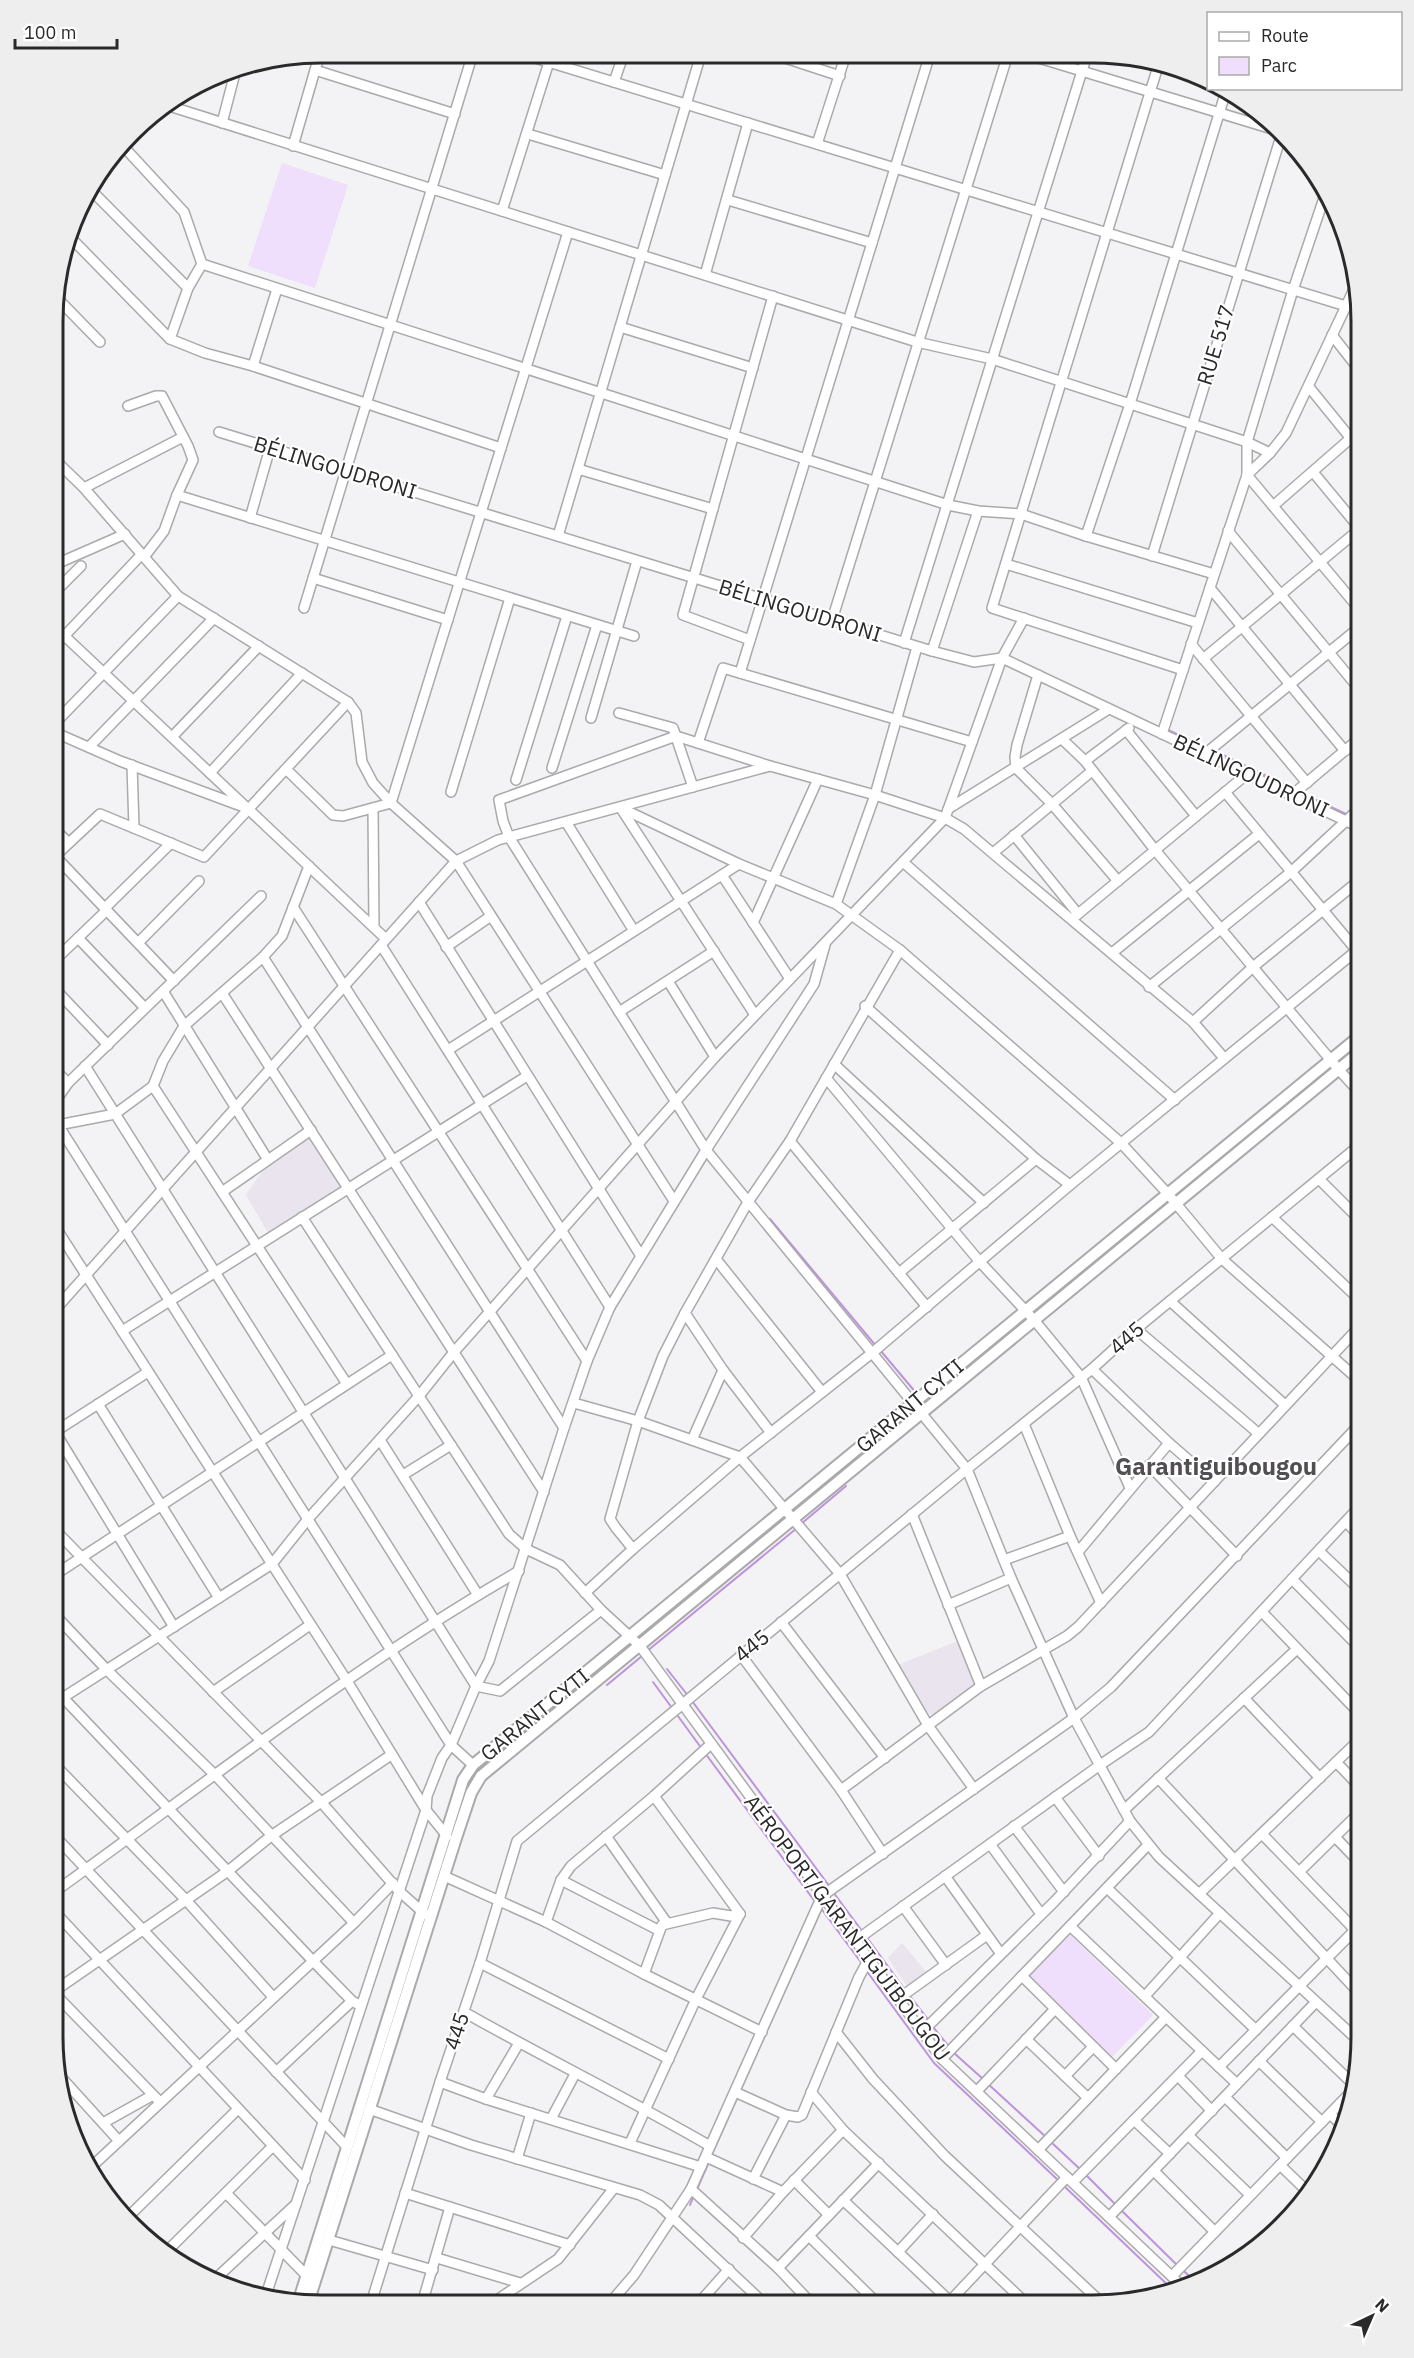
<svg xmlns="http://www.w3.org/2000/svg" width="1414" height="2358" font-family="'IBM Plex Sans',sans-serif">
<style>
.built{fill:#e9e4ed}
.green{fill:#efdefc}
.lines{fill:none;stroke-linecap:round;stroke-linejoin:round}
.stream{stroke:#be93dd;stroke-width:2}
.minor-casing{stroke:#aaa9ab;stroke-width:12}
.major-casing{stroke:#aaa9ab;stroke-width:14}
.minor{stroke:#fff;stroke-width:9}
.major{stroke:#fff;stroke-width:10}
.labels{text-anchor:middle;stroke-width:4.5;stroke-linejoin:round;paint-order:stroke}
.street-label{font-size:21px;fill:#2a2a2b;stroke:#fff}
.quarter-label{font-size:24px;font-weight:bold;fill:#514f52;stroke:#fff}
.rim{fill:none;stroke:#2a2a2b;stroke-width:3}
</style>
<rect width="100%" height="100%" fill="#f3f2f5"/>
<!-- built -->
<g class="built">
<path d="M 306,1135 L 344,1184 L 268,1233 L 246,1195 L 263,1170 Z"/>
<path d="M 958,1641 L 974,1681 L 973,1688 L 936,1715 L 929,1714 L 895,1666 Z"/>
<path d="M 902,1943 L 927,1973 L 907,1986 L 888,1958 Z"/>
</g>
<!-- green -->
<g class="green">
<path d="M 282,163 L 348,185 L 315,288 L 248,266 Z"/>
<path d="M 1070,1935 L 1153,2015 L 1111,2058 L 1028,1978 Z"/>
</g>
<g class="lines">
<!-- stream -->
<g class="stream">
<path d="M 1166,729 L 1207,748"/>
<path d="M 1215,751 L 1294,789"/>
<path d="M 1299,792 L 1348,815"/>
<path d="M 1353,817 L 1361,821"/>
<path d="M 770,1219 L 876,1346"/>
<path d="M 880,1350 L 917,1394"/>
<path d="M 801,1524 L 846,1486"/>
<path d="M 646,1652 L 797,1528"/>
<path d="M 667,1669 L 689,1697"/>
<path d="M 653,1682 L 672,1708"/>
<path d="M 607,1685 L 642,1656"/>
<path d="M 692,1701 L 830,1887"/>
<path d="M 675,1712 L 702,1749"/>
<path d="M 705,1753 L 816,1903"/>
<path d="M 833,1892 L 862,1931"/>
<path d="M 820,1907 L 863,1965"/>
<path d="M 865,1935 L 906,1991"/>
<path d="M 866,1970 L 934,2063 L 1060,2182"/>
<path d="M 910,1996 L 930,2022"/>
<path d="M 933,2027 L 950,2048"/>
<path d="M 954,2053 L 983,2079"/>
<path d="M 987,2083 L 1047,2138"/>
<path d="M 740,2091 L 821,1910"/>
<path d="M 1051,2142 L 1082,2171"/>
<path d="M 711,2156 L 738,2096"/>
<path d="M 1086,2175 L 1116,2205"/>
<path d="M 1064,2186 L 1173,2290"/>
<path d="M 697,2189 L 709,2162"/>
<path d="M 690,2205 L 694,2195"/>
<path d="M 1120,2209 L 1178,2266"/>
<path d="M 1182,2269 L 1197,2284"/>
</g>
<!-- minor casing -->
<g class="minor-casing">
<g id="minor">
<path d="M 519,53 L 1346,306 L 1358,304"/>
<path d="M 773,54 L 840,76"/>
<path d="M 1029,55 L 1279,131"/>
<path d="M 1159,63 L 992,608 L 1183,670"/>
<path d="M 315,70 L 455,114"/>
<path d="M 614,82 L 624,53"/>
<path d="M 166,105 L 917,342 L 992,359 L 1247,442 L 1270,453"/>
<path d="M 222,123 L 236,69"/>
<path d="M 528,134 L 665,175"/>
<path d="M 817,144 L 846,54"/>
<path d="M 123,146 L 184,212 L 202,264 L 188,288 L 170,339"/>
<path d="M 293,146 L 320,53"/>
<path d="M 90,189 L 188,288"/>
<path d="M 728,200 L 872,243"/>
<path d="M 502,211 L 549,62"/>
<path d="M 70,237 L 170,339 L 205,353 L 253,366 L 501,448"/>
<path d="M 202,264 L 948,505 L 978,511 L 1021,514 L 1086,536 L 1214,574"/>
<path d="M 705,275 L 748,123"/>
<path d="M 55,296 L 100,342"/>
<path d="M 620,327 L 753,368"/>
<path d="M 1332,335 L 1361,372"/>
<path d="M 253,366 L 277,289"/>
<path d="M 1309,387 L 1361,451"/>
<path d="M 128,406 L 156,396 L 162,396 L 188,446 L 193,460 L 177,495 L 164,531 L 144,557"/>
<path d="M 219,432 L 932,651 L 974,662 L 1002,658 L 1361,828"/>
<path d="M 55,460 L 84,488 L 178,596 L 348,702 L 356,713 L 362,762 L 373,783 L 391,803 L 456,861 L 674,1201"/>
<path d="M 578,469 L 713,509"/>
<path d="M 1313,472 L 1361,530"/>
<path d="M 1247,475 L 1270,453 L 1286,433 L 1355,287"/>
<path d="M 1247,475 L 1361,611"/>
<path d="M 84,488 L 183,437"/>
<path d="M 177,495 L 634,636"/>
<path d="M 1273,506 L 1351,438"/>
<path d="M 250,518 L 270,448"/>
<path d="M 1228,531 L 1361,691"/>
<path d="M 558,536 L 701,54"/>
<path d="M 1086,536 L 1130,404 L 1226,91"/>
<path d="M 1152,556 L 1282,133"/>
<path d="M 1006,564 L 1198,623"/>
<path d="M 54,565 L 125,534"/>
<path d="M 313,578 L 448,620"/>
<path d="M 1210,588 L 1345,751"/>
<path d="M 54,593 L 81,566"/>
<path d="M 304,608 L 473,53"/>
<path d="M 832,620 L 1008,54"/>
<path d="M 54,626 L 386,939"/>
<path d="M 750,640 L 683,615 L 773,296"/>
<path d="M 904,643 L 1087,55"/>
<path d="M 1191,644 L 1307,783"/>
<path d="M 54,647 L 142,554"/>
<path d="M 932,651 L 978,511"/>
<path d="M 1203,659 L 1361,528"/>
<path d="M 740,673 L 930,54"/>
<path d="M 1038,675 L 1017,745 L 1015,757 L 1016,768 L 1052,804 L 1118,881"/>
<path d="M 619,713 L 673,728 L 693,787"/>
<path d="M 591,718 L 637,561"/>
<path d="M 54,724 L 178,596"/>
<path d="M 1126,730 L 1196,816"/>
<path d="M 54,732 L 120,761 L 244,807"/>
<path d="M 1162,734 L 1247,475 L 1247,442 L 1293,290 L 1326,192"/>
<path d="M 172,737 L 259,646"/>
<path d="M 1062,739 L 1085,761 L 1155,850 L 1339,1070 L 1361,1094"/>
<path d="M 698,743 L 723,668 L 972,742"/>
<path d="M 89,747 L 214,618"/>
<path d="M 1205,754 L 1361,626"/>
<path d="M 1085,761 L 1129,728"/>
<path d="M 132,765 L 134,828"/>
<path d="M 552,768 L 597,625"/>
<path d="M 286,769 L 333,815 L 343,816 L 391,803"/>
<path d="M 210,773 L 302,673"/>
<path d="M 516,780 L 567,616"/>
<path d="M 451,792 L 510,598"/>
<path d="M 1225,792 L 1357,951"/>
<path d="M 1292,795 L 1361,737"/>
<path d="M 391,803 L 568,232"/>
<path d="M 373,808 L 374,927"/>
<path d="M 621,808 L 739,864 L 836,904 L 900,950 L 1121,1143 L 1168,1194 L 1222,1259 L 1361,1382"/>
<path d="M 948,809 L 1109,709"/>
<path d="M 622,810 L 755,1015"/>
<path d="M 566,822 L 634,931"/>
<path d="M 54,829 L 69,843"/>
<path d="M 1014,835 L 1078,914"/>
<path d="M 993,853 L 1092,771"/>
<path d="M 55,856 L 174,981"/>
<path d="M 54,857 L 100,814 L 204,857 L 348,702"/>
<path d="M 903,862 L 1175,1100"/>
<path d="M 722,875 L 790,979"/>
<path d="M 419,902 L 641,1256"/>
<path d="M 836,904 L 875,795 L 917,647"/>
<path d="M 293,907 L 587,1361"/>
<path d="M 105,908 L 171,843"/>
<path d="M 1072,919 L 1247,774"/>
<path d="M 753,923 L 818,779"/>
<path d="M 78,938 L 145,1008"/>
<path d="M 138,943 L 199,881"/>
<path d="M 381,945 L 610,1307"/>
<path d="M 446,947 L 491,916"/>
<path d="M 1112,953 L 1259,834"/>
<path d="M 263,957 L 564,1428"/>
<path d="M 54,961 L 107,910"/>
<path d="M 668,981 L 715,1057"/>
<path d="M 1149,987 L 1291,872 L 1361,807"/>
<path d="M 54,988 L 108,1045"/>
<path d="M 163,991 L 268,1160"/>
<path d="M 222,993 L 544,1492"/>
<path d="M 865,1006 L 1036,1159 L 1070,1185"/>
<path d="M 619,1012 L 714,951"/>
<path d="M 1193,1022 L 1253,967 L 1361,879"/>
<path d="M 448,1050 L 739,864"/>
<path d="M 1224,1058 L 1193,1022 L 964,829 L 945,818 L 875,795 L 770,766 L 676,736 L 499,800 L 503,821 L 509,837 L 706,1150 L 967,1469 L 1011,1578 L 1074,1718 L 1130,1821 L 1159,1857 L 1361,2043"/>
<path d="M 834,1064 L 984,1203"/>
<path d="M 85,1066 L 476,1686 L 500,1691 L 601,1610"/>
<path d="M 54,1069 L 68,1083"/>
<path d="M 826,1078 L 980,1262 L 1035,1321 L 1081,1377 L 1130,1488"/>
<path d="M 153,1086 L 347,1384"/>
<path d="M 54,1103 L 68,1083 L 261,896"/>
<path d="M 54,1121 L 58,1125 L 115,1114 L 153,1086 L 163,1061 L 184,1026 L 263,957 L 282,936 L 309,866"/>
<path d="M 58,1125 L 451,1745 L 473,1765"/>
<path d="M 790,1141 L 927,1307"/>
<path d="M 1319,1179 L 1361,1221"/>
<path d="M 222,1192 L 311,1130"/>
<path d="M 302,1217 L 509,1534 L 526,1549 L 560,1565 L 601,1610 L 640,1646 L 942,2059 L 1184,2288"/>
<path d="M 1272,1217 L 1361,1301"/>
<path d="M 54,1225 L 347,1681 L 426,1810 L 447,1836"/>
<path d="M 716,1259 L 822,1392"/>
<path d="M 899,1273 L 1036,1159"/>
<path d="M 1170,1301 L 1285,1405"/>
<path d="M 53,1312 L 456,861 L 498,840 L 770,766"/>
<path d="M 685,1313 L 723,1370 L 771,1433"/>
<path d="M 1136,1329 L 1258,1433"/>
<path d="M 122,1331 L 527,1076"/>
<path d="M 1092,1369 L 1169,1443 L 1214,1482"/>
<path d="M 574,1403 L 638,1421 L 740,1457 L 840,1574 L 929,1727 L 974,1789"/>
<path d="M 98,1404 L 219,1598"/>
<path d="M 1024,1424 L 1070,1536 L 1101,1603"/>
<path d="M 55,1432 L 174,1627"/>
<path d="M 53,1433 L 148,1372"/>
<path d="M 380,1440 L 478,1595"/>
<path d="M 692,1440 L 723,1370"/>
<path d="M 1149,1465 L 1237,1556"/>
<path d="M 403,1475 L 451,1445"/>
<path d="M 912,1514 L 981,1686"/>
<path d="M 1346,1522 L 1361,1537"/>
<path d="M 53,1528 L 322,1803 L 399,1891 L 426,1915"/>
<path d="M 633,1549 L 616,1528 L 610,1519 L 638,1421 L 663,1356 L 685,1313 L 748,1202 L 790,1141 L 900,950"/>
<path d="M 1319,1551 L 1361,1591"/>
<path d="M 1078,1552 L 1169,1443"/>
<path d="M 1004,1560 L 1070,1536"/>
<path d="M 53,1576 L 392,1355"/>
<path d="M 1292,1579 L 1361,1649"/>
<path d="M 585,1593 L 633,1549 L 740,1457 L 872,1353 L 1070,1185 L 1361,947"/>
<path d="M 948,1605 L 1011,1578"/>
<path d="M 1262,1612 L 1361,1715"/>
<path d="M 53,1613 L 107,1670 L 216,1776 L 354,1923"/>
<path d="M 781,1622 L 885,1758"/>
<path d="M 741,1655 L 841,1790 L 883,1854"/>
<path d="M 53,1687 L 313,1961 L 352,2001 L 361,2006"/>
<path d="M 213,1692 L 310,1625"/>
<path d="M 1244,1698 L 1320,1778"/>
<path d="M 53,1704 L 272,1564 L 308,1519 L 419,1396 L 454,1352 L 715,1057 L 945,818 L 1002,658 L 1024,618"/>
<path d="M 1336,1762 L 1361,1788"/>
<path d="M 53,1763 L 185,1899 L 273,1997"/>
<path d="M 1158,1778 L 1361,1995"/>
<path d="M 841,1790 L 981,1686 L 1067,1636 L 1078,1627 L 1361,1325"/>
<path d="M 654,1796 L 740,1914"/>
<path d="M 1055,1797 L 1099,1856"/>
<path d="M 1124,1810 L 1297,1649"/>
<path d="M 1014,1826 L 1064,1892"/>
<path d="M 53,1834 L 347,2147"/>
<path d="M 1262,1834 L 1361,1936"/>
<path d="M 606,1836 L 667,1923"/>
<path d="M 1335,1837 L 1361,1864"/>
<path d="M 990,1844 L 1041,1914"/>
<path d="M 1299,1872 L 1361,1811"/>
<path d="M 444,1876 L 546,1922 L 644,1974 L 762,2032"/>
<path d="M 945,1876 L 1001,1954"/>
<path d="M 561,1880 L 658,1930"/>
<path d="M 1107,1888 L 1256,2030"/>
<path d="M 53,1893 C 206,1783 355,1665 519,1571"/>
<path d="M 1199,1894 L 1361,1738"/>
<path d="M 903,1906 L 946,1965"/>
<path d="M 53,1910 L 305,2180"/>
<path d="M 546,1922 L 561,1880 L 571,1866 L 654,1796 L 711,1744"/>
<path d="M 1070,1926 L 1237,2084"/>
<path d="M 1351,1926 L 1361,1916"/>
<path d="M 855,1941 L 1100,1765 L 1149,1732 L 1361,1505"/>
<path d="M 480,1963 L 669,2059"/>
<path d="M 644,1974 L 662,1925 L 713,1913 L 731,1916 L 740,1914"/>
<path d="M 1022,1976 L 1116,2069"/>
<path d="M 53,1992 L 228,1871 L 271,1836 L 391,1755"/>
<path d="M 53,1992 L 160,2102"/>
<path d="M 1145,1996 L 1220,1913"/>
<path d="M 898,1999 L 987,1935"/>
<path d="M 464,2012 C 545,2058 629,2099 710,2146"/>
<path d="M 1293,2026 L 1355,2086"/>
<path d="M 836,2032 L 873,2079 L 945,2156 L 1103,2304"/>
<path d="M 922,2032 L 1054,1902 L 1130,1821"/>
<path d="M 1026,2039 L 1088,2098"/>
<path d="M 942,2059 L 1148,1845"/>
<path d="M 1259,2061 L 1322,2122"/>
<path d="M 1219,2067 L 1355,1930"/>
<path d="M 276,2072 L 352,2001"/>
<path d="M 60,2076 L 119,2141"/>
<path d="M 1065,2076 L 1093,2047"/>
<path d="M 1178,2076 L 1212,2111"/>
<path d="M 440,2082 L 486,2099 L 701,2167"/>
<path d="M 977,2091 L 1055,2009"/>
<path d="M 735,2092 L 786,2115 L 798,2117 L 802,2115 L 859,1977 L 869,1959"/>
<path d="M 811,2092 L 843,2130 L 1028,2305"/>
<path d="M 1225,2097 L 1287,2158"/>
<path d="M 486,2099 L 519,2043"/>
<path d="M 369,2109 L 471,2145 L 640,2195 L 659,2205 L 766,2305"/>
<path d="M 1330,2114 L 1345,2128"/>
<path d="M 551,2119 L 575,2074"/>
<path d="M 1134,2120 L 1170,2154"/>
<path d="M 103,2123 L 153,2095"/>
<path d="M 1188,2135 L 1250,2195"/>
<path d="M 630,2143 L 696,1999 L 740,1914"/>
<path d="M 1038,2150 L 1166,2017"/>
<path d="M 706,2157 L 783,2192"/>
<path d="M 517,2159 L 531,2113"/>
<path d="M 1280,2165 L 1310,2194"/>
<path d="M 89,2169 L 354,1923 L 393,1883"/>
<path d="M 1154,2171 L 1215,2232"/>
<path d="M 753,2179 L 786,2115"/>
<path d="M 794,2180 L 829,2215"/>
<path d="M 1073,2182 L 1202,2051"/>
<path d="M 691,2189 L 778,2268 L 813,2305"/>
<path d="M 226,2193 L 307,2276"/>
<path d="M 405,2193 L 570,2245"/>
<path d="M 843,2200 L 953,2304"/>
<path d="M 1109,2217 L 1315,2003"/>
<path d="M 126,2219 L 238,2109"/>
<path d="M 809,2236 L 879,2305"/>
<path d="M 743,2238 L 783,2192 L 843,2130"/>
<path d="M 329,2240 L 433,2270"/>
<path d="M 898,2252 L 933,2214"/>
<path d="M 164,2254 L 273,2146"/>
<path d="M 437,2258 L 520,2283"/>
<path d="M 778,2268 L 879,2163"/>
<path d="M 1172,2276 L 1354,2089"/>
<path d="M 212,2282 L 296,2204"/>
<path d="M 265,2298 L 426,1810 L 427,1796 L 442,1758 L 451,1745 L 476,1686 L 489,1661 L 564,1428 L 587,1361 L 610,1307 L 706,1150 L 814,984 L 825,945"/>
<path d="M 950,2301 L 1067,2177"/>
<path d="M 371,2303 L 440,2082 L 480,1963 L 517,1841 L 967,1469 L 1092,1369 L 1136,1329 L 1361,1144"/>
<path d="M 422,2304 L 450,2207"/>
<path d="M 491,2304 L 558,2259 L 614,2188"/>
<path d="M 609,2304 L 634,2275 L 691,2189 L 822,1896 L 1074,1718 L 1111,1687 L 1361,1423"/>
<path d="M 698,2304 L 729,2269"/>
</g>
</g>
<!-- major casing -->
<g class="major-casing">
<g id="major">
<path d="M 298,2303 L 463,1780 L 473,1765 L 1361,1035"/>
<path d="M 308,2303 L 456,1838 L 471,1793 L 481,1776 L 1361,1051"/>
</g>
</g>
<!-- minor -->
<use href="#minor" class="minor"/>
<!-- major -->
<use href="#major" class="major"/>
</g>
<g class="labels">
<!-- street labels -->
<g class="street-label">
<text transform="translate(1216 345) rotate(-73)" y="7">RUE 517</text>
<text transform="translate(335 468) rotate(17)" y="7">BÉLINGOUDRONI</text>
<text transform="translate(800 611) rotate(17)" y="7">BÉLINGOUDRONI</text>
<text transform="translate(1251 776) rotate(25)" y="7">BÉLINGOUDRONI</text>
<text transform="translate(1127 1338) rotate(-41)" y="7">445</text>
<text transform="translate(910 1406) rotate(-40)" y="7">GARANT CYTI</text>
<text transform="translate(752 1646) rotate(-39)" y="7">445</text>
<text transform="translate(535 1715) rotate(-39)" y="7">GARANT CYTI</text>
<text transform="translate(847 1928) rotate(53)" y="7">AÉROPORT/GARANTIGUIBOUGOU</text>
<text transform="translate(457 2031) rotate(-72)" y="7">445</text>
</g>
<!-- quarter labels -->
<g class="quarter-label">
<text x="1216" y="1475">Garantiguibougou</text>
</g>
</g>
<!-- crop -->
<path d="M0 0H1414V2358H0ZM321 63H1093A258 258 0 0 1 1351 321V2037A258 258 0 0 1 1093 2295H321A258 258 0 0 1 63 2037V321A258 258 0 0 1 321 63Z" fill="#eee" fill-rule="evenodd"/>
<path class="rim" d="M321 63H1093A258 258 0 0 1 1351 321V2037A258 258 0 0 1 1093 2295H321A258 258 0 0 1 63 2037V321A258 258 0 0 1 321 63Z"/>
<!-- legend -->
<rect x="1207" y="12" width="195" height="78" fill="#ffffff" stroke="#aaaaaa" stroke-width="1.5"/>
<rect x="1219" y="32" width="30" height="9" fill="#ffffff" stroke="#aaaaaa" stroke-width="1.5"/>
<text x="1261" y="42" font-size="18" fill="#2a2a2b">Route</text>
<rect x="1219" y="57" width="30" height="18" fill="#efdefc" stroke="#aaaaaa" stroke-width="1.5"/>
<text x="1261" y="72" font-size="18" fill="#2a2a2b">Parc</text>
<!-- north arrow -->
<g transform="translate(1372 2316) rotate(44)" stroke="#ffffff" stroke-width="4.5" paint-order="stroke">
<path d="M0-4.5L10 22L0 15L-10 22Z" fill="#2a2a2b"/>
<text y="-9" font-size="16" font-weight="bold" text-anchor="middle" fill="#2a2a2b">N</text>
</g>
<!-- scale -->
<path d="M15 39v9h102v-9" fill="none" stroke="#2a2a2b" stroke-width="3"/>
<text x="24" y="39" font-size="18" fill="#2a2a2b" stroke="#ffffff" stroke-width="4.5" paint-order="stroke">100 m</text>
</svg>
